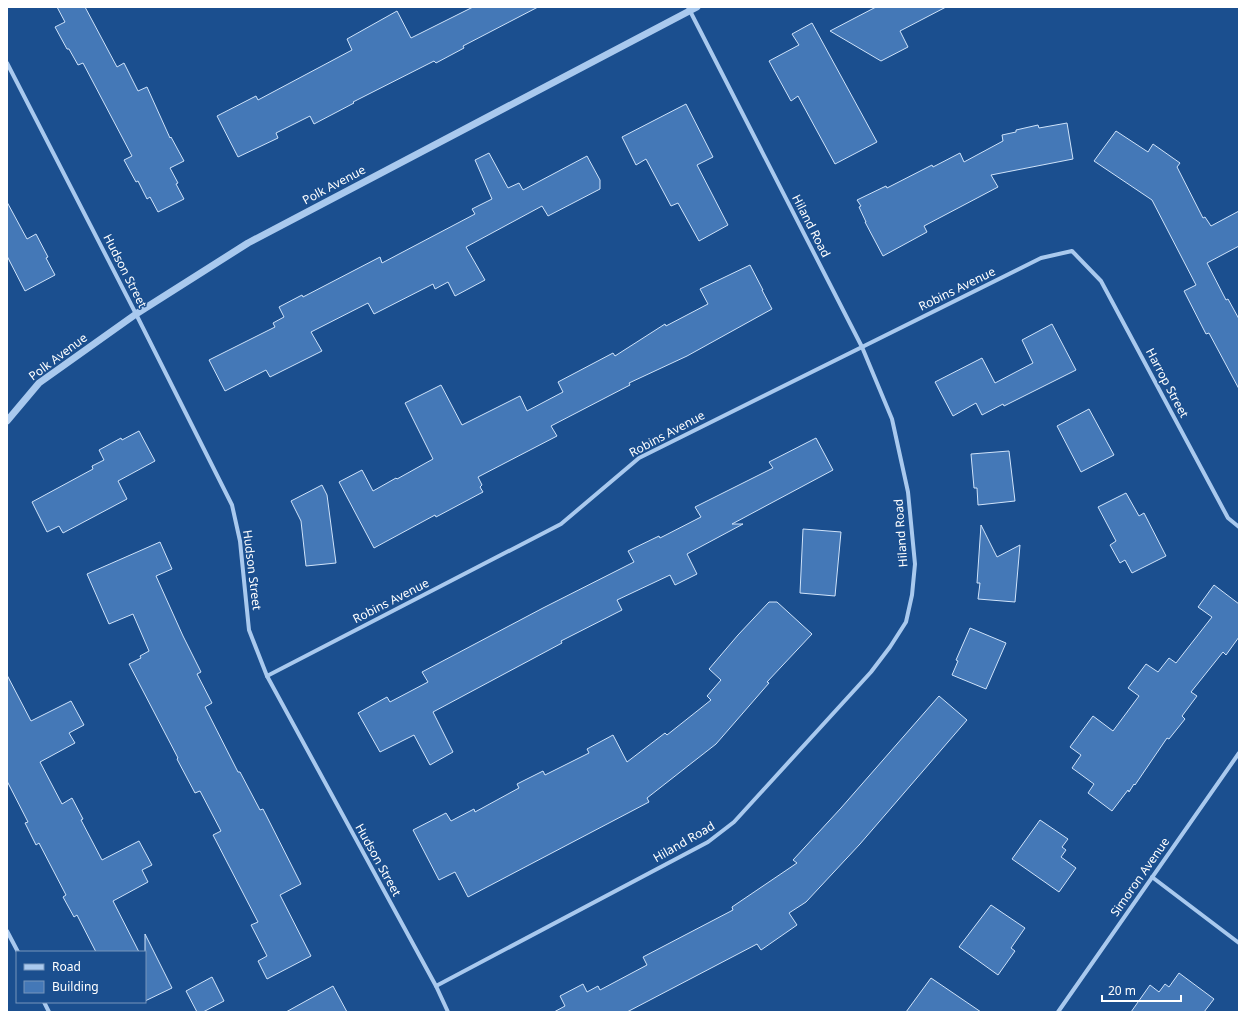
<svg xmlns="http://www.w3.org/2000/svg" width="1246" height="1019" font-family="'Noto Sans',sans-serif">
<style>
.building{fill:#4478b7;stroke:#cfe3fa}
.lines{fill:none;stroke-linecap:round;stroke-linejoin:round}
.minor{stroke:#a9c9ee;stroke-width:4}
.tertiary{stroke:#a9c9ee;stroke-width:7}
.labels{text-anchor:middle;stroke-width:3;stroke-linejoin:round;paint-order:stroke}
.street-label{font-size:12px;fill:#fff;stroke:#1b4f8f}
</style>
<rect width="100%" height="100%" fill="#1b4f8f"/>
<!-- building -->
<g class="building">
<path d="M 57,7 L 85,7 L 117,67 L 124,63 L 138,91 L 147,87 L 170,138 L 171,137 L 184,161 L 170,168 L 178,183 L 176,184 L 184,199 L 158,212 L 150,197 L 147,199 L 138,181 L 136,182 L 124,160 L 132,156 L 83,63 L 78,65 L 69,49 L 67,49 L 55,27 L 65,22 Z"/>
<path d="M 473,7 L 538,7 L 463,46 L 464,48 L 436,63 L 434,61 L 353,102 L 354,103 L 314,124 L 310,116 L 276,133 L 278,138 L 238,157 L 217,116 L 256,96 L 258,100 L 352,50 L 347,39 L 397,11 L 411,38 Z"/>
<path d="M 876,7 L 946,7 L 900,31 L 908,47 L 881,61 L 830,31 Z"/>
<path d="M 812,23 L 877,142 L 835,164 L 798,96 L 791,101 L 769,61 L 799,45 L 792,34 Z"/>
<path d="M 686,104 L 713,157 L 697,165 L 728,225 L 699,241 L 678,203 L 671,206 L 646,159 L 636,165 L 622,137 Z"/>
<path d="M 1067,123 L 1073,159 L 991,175 L 998,187 L 924,226 L 927,232 L 883,256 L 865,222 L 866,222 L 859,207 L 861,206 L 857,200 L 886,186 L 887,188 L 932,165 L 933,167 L 960,153 L 964,162 L 1003,141 L 1002,135 L 1016,132 L 1016,130 L 1038,125 L 1039,128 Z"/>
<path d="M 1116,131 L 1148,152 L 1153,144 L 1180,163 L 1177,167 L 1203,218 L 1205,217 L 1211,226 L 1239,211 L 1239,246 L 1207,263 L 1226,300 L 1228,299 L 1239,319 L 1239,389 L 1209,333 L 1206,334 L 1184,291 L 1196,285 L 1152,200 L 1094,161 Z"/>
<path d="M 489,153 L 508,188 L 519,183 L 523,190 L 587,156 L 600,180 L 600,189 L 548,216 L 542,206 L 466,247 L 485,280 L 455,296 L 448,282 L 435,289 L 433,284 L 374,314 L 368,303 L 311,332 L 322,351 L 270,377 L 266,370 L 225,391 L 209,360 L 275,327 L 273,323 L 284,317 L 279,307 L 302,295 L 303,297 L 380,257 L 382,263 L 475,214 L 472,209 L 492,199 L 475,160 Z"/>
<path d="M 7,202 L 27,239 L 36,234 L 48,257 L 46,258 L 55,275 L 25,291 L 7,256 Z"/>
<path d="M 750,265 L 763,290 L 762,290 L 772,309 L 687,356 L 629,383 L 630,385 L 551,426 L 557,436 L 478,477 L 482,485 L 480,487 L 483,492 L 436,517 L 435,515 L 374,548 L 339,482 L 362,470 L 373,491 L 396,478 L 397,479 L 433,459 L 405,403 L 441,385 L 462,425 L 520,396 L 527,411 L 563,392 L 558,382 L 613,353 L 615,356 L 665,324 L 666,326 L 708,304 L 700,289 Z"/>
<path d="M 1052,324 L 1076,370 L 1004,406 L 1003,404 L 982,415 L 976,403 L 953,416 L 935,382 L 982,358 L 995,383 L 1033,363 L 1022,340 Z"/>
<path d="M 1089,409 L 1114,455 L 1081,472 L 1057,426 Z"/>
<path d="M 139,431 L 155,461 L 118,481 L 127,499 L 63,533 L 59,526 L 47,532 L 32,502 L 93,469 L 92,466 L 104,460 L 99,450 L 121,438 L 122,440 Z"/>
<path d="M 816,438 L 833,470 L 732,524 L 743,524 L 687,554 L 697,574 L 675,585 L 670,575 L 617,600 L 622,610 L 561,641 L 562,643 L 433,712 L 453,752 L 430,765 L 414,735 L 380,752 L 358,713 L 387,697 L 390,702 L 428,682 L 422,672 L 543,608 L 634,562 L 628,551 L 659,536 L 660,538 L 701,517 L 695,507 L 773,468 L 769,462 Z"/>
<path d="M 1009,451 L 1015,501 L 978,505 L 977,488 L 974,488 L 971,454 Z"/>
<path d="M 322,485 L 327,495 L 336,563 L 306,566 L 301,521 L 291,501 Z"/>
<path d="M 1126,493 L 1139,516 L 1144,513 L 1166,556 L 1132,573 L 1125,560 L 1120,563 L 1110,545 L 1116,541 L 1098,507 Z"/>
<path d="M 981,525 L 997,557 L 1020,545 L 1015,602 L 978,599 L 980,583 L 977,583 Z"/>
<path d="M 803,529 L 841,532 L 835,596 L 800,593 Z"/>
<path d="M 160,542 L 172,569 L 156,576 L 183,636 L 201,672 L 197,674 L 212,703 L 205,707 L 238,772 L 240,772 L 260,810 L 263,809 L 301,884 L 280,895 L 311,956 L 267,979 L 258,961 L 267,956 L 251,925 L 258,922 L 213,835 L 221,831 L 200,791 L 195,793 L 177,759 L 178,758 L 129,664 L 141,658 L 140,656 L 149,651 L 133,614 L 109,624 L 87,574 Z"/>
<path d="M 1214,585 L 1239,604 L 1239,637 L 1226,655 L 1223,652 L 1191,692 L 1197,696 L 1182,716 L 1185,719 L 1169,739 L 1167,738 L 1135,785 L 1134,784 L 1129,792 L 1128,790 L 1112,811 L 1088,793 L 1094,784 L 1072,768 L 1081,755 L 1070,747 L 1093,716 L 1113,731 L 1139,696 L 1128,688 L 1146,664 L 1158,672 L 1169,658 L 1176,663 L 1212,617 L 1198,607 Z"/>
<path d="M 769,602 L 777,602 L 812,634 L 767,682 L 769,683 L 716,744 L 647,798 L 649,802 L 468,897 L 455,872 L 439,880 L 413,830 L 446,813 L 451,821 L 474,809 L 475,812 L 519,788 L 517,784 L 543,771 L 545,775 L 589,753 L 587,749 L 613,735 L 627,762 L 665,733 L 667,735 L 711,700 L 707,696 L 721,680 L 709,669 L 738,635 Z"/>
<path d="M 970,628 L 1006,643 L 986,689 L 952,675 L 958,661 L 956,660 Z"/>
<path d="M 7,675 L 31,721 L 71,701 L 84,725 L 69,733 L 75,743 L 40,762 L 62,804 L 72,798 L 83,819 L 81,820 L 102,860 L 139,841 L 152,865 L 142,870 L 148,882 L 113,901 L 139,952 L 96,952 L 77,915 L 74,917 L 63,897 L 66,895 L 39,843 L 36,845 L 25,823 L 28,822 L 7,781 Z"/>
<path d="M 939,696 L 967,720 L 860,844 L 806,902 L 789,913 L 797,925 L 761,950 L 757,944 L 627,1012 L 554,1012 L 565,1006 L 560,996 L 583,984 L 587,992 L 598,986 L 600,990 L 647,965 L 643,957 L 733,910 L 732,907 L 797,863 L 793,860 L 841,808 Z"/>
<path d="M 1040,820 L 1068,839 L 1062,847 L 1066,850 L 1061,857 L 1076,868 L 1059,892 L 1012,859 Z"/>
<path d="M 991,905 L 1025,928 L 1011,948 L 1015,951 L 998,975 L 959,947 Z"/>
<path d="M 145,934 L 172,988 L 145,1001 Z"/>
<path d="M 1179,973 L 1214,999 L 1204,1012 L 1131,1012 L 1150,985 L 1159,992 L 1165,984 L 1169,987 Z"/>
<path d="M 212,977 L 224,1001 L 203,1012 L 197,1012 L 186,991 Z"/>
<path d="M 931,978 L 981,1012 L 906,1012 Z"/>
<path d="M 333,986 L 347,1012 L 286,1012 Z"/>
</g>
<g class="lines">
<!-- minor -->
<g class="minor">
<path d="M 7,63 L 136,314 L 232,505 L 240,541 L 249,630 L 267,676 L 436,986 L 448,1012"/>
<path d="M 267,676 L 561,524 L 639,458 L 1041,258 L 1072,251 L 1101,281 L 1228,518 L 1239,527"/>
<path d="M 1152,877 L 1239,943"/>
<path d="M 7,931 L 18,952"/>
<path d="M 436,986 L 708,842 L 734,822 L 871,672 L 890,647 L 906,622 L 912,595 L 915,564 L 908,492 L 892,419 L 862,347 L 688,7"/>
<path d="M 44,1002 L 49,1012"/>
<path d="M 1058,1012 L 1239,753"/>
</g>
<!-- tertiary -->
<path class="tertiary" d="M 7,421 L 39,383 L 136,314 L 248,243 L 697,7"/>
</g>
<g class="labels">
<!-- street labels -->
<g class="street-label">
<text transform="translate(334 185) rotate(-28)" y="4">Polk Avenue</text>
<text transform="translate(811 226) rotate(63)" y="4">Hiland Road</text>
<text transform="translate(125 271) rotate(63)" y="4">Hudson Street</text>
<text transform="translate(957 289) rotate(-26)" y="4">Robins Avenue</text>
<text transform="translate(58 357) rotate(-37)" y="4">Polk Avenue</text>
<text transform="translate(1167 383) rotate(62)" y="4">Harrop Street</text>
<text transform="translate(667 434) rotate(-28)" y="4">Robins Avenue</text>
<text transform="translate(901 533) rotate(-94)" y="4">Hiland Road</text>
<text transform="translate(252 570) rotate(83)" y="4">Hudson Street</text>
<text transform="translate(391 601) rotate(-27)" y="4">Robins Avenue</text>
<text transform="translate(684 842) rotate(-30)" y="4">Hiland Road</text>
<text transform="translate(378 860) rotate(61)" y="4">Hudson Street</text>
<text transform="translate(1140 877) rotate(-55)" y="4">Simoron Avenue</text>
</g>
</g>
<!-- border -->
<rect width="1246" height="1019" fill="none" stroke="#ffffff" stroke-width="16"/>
<!-- legend -->
<rect x="16" y="951" width="130" height="52" fill="#1b4f8f" stroke="#7695bc"/>
<rect x="24" y="964" width="20" height="6" fill="#a9c9ee" stroke="#7695bc"/>
<text x="52" y="971" font-size="12" fill="#ffffff">Road</text>
<rect x="24" y="981" width="20" height="12" fill="#4478b7" stroke="#7695bc"/>
<text x="52" y="991" font-size="12" fill="#ffffff">Building</text>
<!-- scale -->
<path d="M1102 995v6h79v-6" fill="none" stroke="#ffffff" stroke-width="2"/>
<text x="1108" y="995" font-size="12" fill="#ffffff" stroke="#1b4f8f" stroke-width="3" paint-order="stroke">20 m</text>
</svg>
